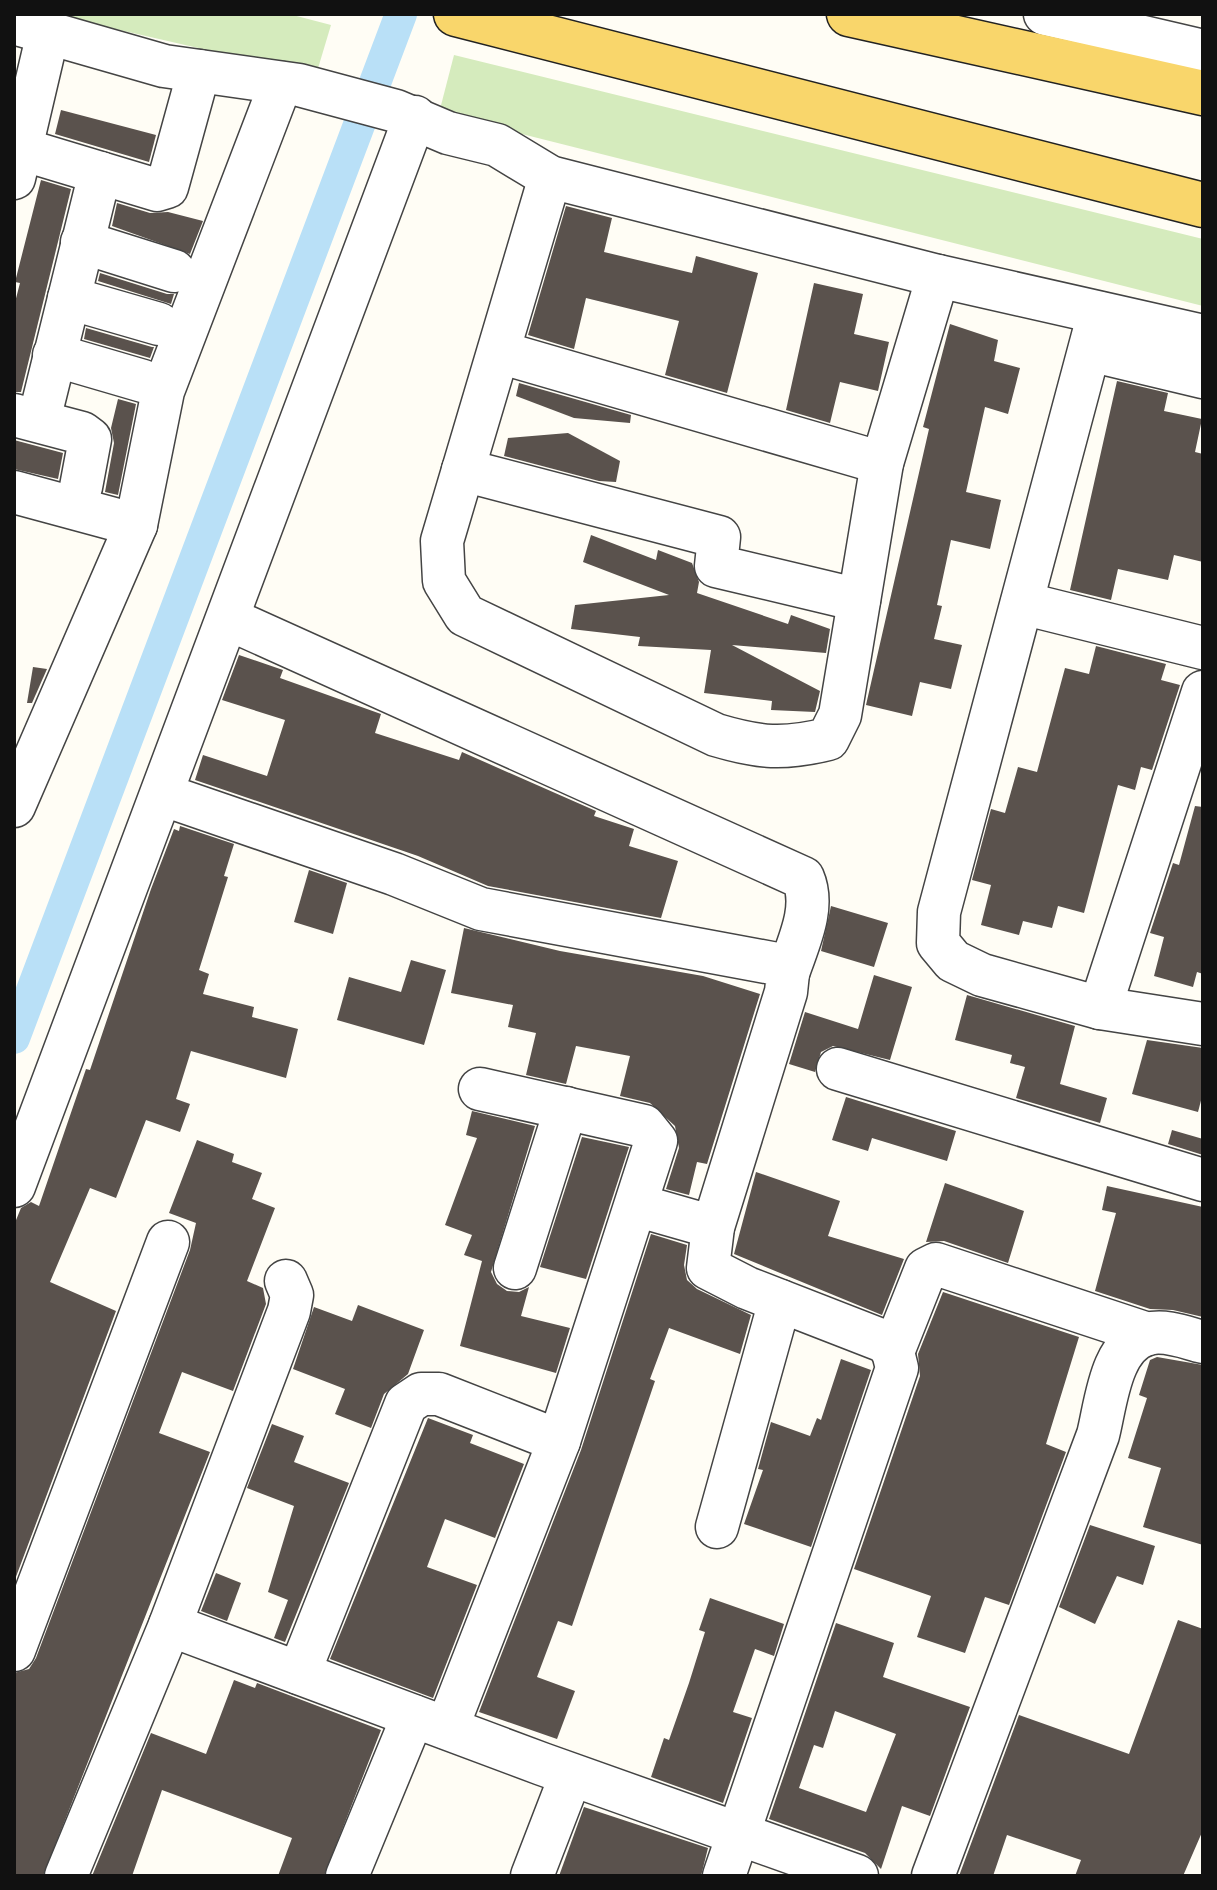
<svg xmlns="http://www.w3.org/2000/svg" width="1217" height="1890" font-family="'Noto Serif',serif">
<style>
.green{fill:#d5ebbd}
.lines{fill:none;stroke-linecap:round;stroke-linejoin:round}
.canal{stroke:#b9e0f7;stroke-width:32}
.building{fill:#5a524d;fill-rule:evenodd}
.minor-casing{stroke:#444;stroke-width:45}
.major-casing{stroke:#222;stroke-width:47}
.minor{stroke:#fff;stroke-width:42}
.major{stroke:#f9d66b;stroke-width:44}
</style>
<rect width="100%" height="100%" fill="#fffdf5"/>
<!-- green -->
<g class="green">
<path d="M 50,14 L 289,14 L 331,25 L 316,75 Z"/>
<path d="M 454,55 L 1203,239 L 1203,306 L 439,113 Z"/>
</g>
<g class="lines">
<!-- canal -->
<path class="canal" d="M 14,1038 L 401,14"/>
</g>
<!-- building -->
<g class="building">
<path d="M 61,110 L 156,135 L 149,162 L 55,134 Z"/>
<path d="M 41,180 L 71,189 L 21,392 L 14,392 L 14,306 L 20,283 L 15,282 Z"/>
<path d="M 117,203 L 150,213 L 168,212 L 203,221 L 190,254 L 112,226 Z"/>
<path d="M 566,206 L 612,218 L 604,252 L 692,273 L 696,256 L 758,273 L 727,393 L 665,375 L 679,321 L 586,298 L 574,349 L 528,335 Z"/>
<path d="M 100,273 L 167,294 L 174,294 L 171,304 L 98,281 Z"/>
<path d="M 814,283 L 863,294 L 854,334 L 889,342 L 878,391 L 840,382 L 830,423 L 786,410 Z"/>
<path d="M 950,324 L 998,340 L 994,361 L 1020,368 L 1008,414 L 985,407 L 966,492 L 1001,500 L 990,549 L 951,540 L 937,605 L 942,606 L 934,639 L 962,645 L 951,689 L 920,682 L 912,716 L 866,705 L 929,429 L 923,427 Z"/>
<path d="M 86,328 L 152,347 L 154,347 L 150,358 L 84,339 Z"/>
<path d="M 1117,381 L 1168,393 L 1164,411 L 1202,419 L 1195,452 L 1203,454 L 1203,562 L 1174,555 L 1168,580 L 1118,569 L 1111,600 L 1070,590 Z"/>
<path d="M 519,383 L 631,415 L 630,423 L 574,418 L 516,396 Z"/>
<path d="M 118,399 L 136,404 L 118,495 L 105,492 L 114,443 L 111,428 Z"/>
<path d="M 568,433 L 620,461 L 616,482 L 599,481 L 504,456 L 508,438 Z"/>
<path d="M 14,440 L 63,453 L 58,479 L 14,469 Z"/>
<path d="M 591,535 L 656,560 L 658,550 L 692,563 L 699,582 L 697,593 L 788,624 L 791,615 L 830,629 L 826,653 L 732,645 L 820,691 L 815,712 L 771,710 L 772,701 L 704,693 L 711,650 L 638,646 L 640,637 L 571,629 L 575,605 L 669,595 L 583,562 Z"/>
<path d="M 1096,646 L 1166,664 L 1161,680 L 1180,685 L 1152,770 L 1141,767 L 1135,790 L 1118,785 L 1084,913 L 1058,906 L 1052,928 L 1023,921 L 1019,935 L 981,925 L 991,885 L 972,880 L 991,809 L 1005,813 L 1018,767 L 1037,772 L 1065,668 L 1089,674 Z"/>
<path d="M 239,655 L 283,670 L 280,678 L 381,714 L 375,733 L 459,760 L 462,752 L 596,811 L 594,816 L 634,829 L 629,846 L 678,861 L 661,918 L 488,886 L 418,856 L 195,780 L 203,755 L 267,776 L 285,720 L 222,700 Z"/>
<path d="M 33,667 L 47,669 L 32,703 L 27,703 Z"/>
<path d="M 1195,806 L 1203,807 L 1203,974 L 1197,972 L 1193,987 L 1154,976 L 1164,937 L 1150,933 L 1173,863 L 1179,865 Z"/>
<path d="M 180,826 L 234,844 L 224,876 L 228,877 L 199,970 L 209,974 L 203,994 L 254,1007 L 252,1017 L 298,1029 L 286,1078 L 191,1051 L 176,1099 L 190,1104 L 180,1132 L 146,1120 L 116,1198 L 90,1188 L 50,1282 L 116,1311 L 14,1582 L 14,1225 L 21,1208 L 31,1202 L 39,1206 L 86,1069 L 90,1070 L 151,889 L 174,829 L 179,831 Z"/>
<path d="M 309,870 L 347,883 L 333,934 L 294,922 Z"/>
<path d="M 831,906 L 888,923 L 874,967 L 821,951 Z"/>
<path d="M 464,928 L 560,951 L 703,976 L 760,994 L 707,1164 L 697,1162 L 689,1195 L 666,1189 L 679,1148 L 675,1126 L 650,1103 L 620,1096 L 630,1056 L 576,1046 L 566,1084 L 526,1075 L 536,1033 L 508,1027 L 513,1005 L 451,993 Z"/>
<path d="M 411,960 L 446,970 L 424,1045 L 337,1020 L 349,977 L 401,992 Z"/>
<path d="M 874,975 L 912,987 L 890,1060 L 833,1046 L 821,1052 L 815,1072 L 789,1064 L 805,1012 L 858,1029 Z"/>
<path d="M 967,995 L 1075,1026 L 1060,1084 L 1107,1098 L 1100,1123 L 1016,1098 L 1025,1067 L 1010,1063 L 1012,1055 L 955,1040 Z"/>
<path d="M 1147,1040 L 1203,1048 L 1203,1093 L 1198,1112 L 1132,1094 Z"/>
<path d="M 846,1097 L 956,1131 L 947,1161 L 872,1138 L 868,1151 L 832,1140 Z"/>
<path d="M 472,1111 L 535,1126 L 491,1272 L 497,1284 L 507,1291 L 519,1292 L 529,1287 L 521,1316 L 570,1328 L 556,1373 L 460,1346 L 482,1261 L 464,1255 L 472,1235 L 445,1225 L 477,1138 L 466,1135 Z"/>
<path d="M 1172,1130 L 1203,1139 L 1203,1155 L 1168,1144 Z"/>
<path d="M 582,1137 L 629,1147 L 586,1279 L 540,1267 Z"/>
<path d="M 197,1140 L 234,1154 L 232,1162 L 262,1173 L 252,1199 L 275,1208 L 247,1281 L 263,1288 L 266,1304 L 233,1391 L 182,1372 L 159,1433 L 210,1452 L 43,1876 L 14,1876 L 14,1673 L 29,1669 L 36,1658 L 190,1250 L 196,1223 L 169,1213 Z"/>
<path d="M 756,1172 L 840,1201 L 828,1236 L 904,1259 L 882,1315 L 734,1254 Z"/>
<path d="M 945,1183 L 1024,1211 L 1008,1263 L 944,1241 L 926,1242 Z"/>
<path d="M 1107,1186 L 1203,1207 L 1203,1317 L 1173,1310 L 1150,1309 L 1095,1291 L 1116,1213 L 1102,1210 Z"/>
<path d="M 651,1234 L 687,1245 L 684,1265 L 687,1280 L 697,1289 L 751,1315 L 740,1354 L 669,1328 L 650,1379 L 655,1381 L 572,1626 L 558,1621 L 537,1677 L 575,1691 L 557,1739 L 479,1712 L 581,1450 Z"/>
<path d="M 943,1292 L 1079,1337 L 1046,1444 L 1066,1452 L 1009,1605 L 985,1597 L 965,1653 L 917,1637 L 931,1596 L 854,1569 L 920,1376 L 918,1354 Z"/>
<path d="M 358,1305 L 424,1330 L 408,1374 L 384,1394 L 371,1428 L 335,1414 L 345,1389 L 293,1369 L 314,1307 L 352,1321 Z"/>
<path d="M 1157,1357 L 1203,1365 L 1203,1545 L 1143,1527 L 1161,1468 L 1128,1458 L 1147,1398 L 1139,1395 L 1150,1360 Z"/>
<path d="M 841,1359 L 871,1370 L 811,1547 L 744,1524 L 763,1470 L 758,1469 L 771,1422 L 810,1436 L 817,1418 L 821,1420 Z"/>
<path d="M 428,1418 L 473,1435 L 470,1443 L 524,1464 L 495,1538 L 445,1519 L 427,1567 L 477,1585 L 433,1698 L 330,1659 Z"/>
<path d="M 272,1424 L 304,1436 L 294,1462 L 349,1483 L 285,1642 L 274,1638 L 288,1600 L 268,1592 L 294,1506 L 247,1488 Z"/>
<path d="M 1090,1525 L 1155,1546 L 1143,1585 L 1117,1576 L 1095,1624 L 1059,1607 Z"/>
<path d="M 216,1573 L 241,1583 L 227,1621 L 201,1611 Z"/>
<path d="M 710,1598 L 784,1624 L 774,1656 L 755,1649 L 733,1712 L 752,1718 L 723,1803 L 651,1777 L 664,1738 L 669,1740 L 689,1683 L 705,1632 L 699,1630 Z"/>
<path d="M 1178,1620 L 1203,1629 L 1203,1830 L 1183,1876 L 1075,1876 L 1081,1860 L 1007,1835 L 993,1876 L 959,1876 L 1019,1715 L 1129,1754 Z"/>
<path d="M 836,1623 L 894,1643 L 883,1677 L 970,1707 L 930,1816 L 902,1806 L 881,1869 L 865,1853 L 769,1819 ZM 835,1711 L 896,1734 L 866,1812 L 799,1788 L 814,1745 L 823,1748 Z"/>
<path d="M 234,1680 L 255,1688 L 257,1683 L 381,1730 L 324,1876 L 278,1876 L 292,1838 L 162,1790 L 132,1876 L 92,1876 L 151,1733 L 206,1754 Z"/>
<path d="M 584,1807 L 708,1848 L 701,1876 L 559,1876 Z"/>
</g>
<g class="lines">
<!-- minor casing -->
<g class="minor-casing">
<g id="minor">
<path d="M 1045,14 L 1203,51"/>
<path d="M 14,23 L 164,66 L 299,85 L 396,111 L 448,133 L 497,145 L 550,177 L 938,276 L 1203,336"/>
<path d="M 21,149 L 157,190 L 167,187 L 199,71"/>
<path d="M 550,177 L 442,541 L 444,581 L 465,615 L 716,735 C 760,748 783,750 828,739 L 840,715 L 882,463 L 938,276"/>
<path d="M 14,178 L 48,33"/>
<path d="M 82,242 L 174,271"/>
<path d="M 69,298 L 159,324"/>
<path d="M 1099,313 L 939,912 L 938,943 L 953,961 L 982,975 L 1100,1008 L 1203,1024"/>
<path d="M 1090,350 L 1203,377"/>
<path d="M 499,352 L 882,463"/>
<path d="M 54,355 L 143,381"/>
<path d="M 14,415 L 82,433 L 90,439 L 81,487"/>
<path d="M 39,420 L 100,173"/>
<path d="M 463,470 L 719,537 L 716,566 L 859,600"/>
<path d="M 14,492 L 136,525"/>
<path d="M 1022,603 L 1203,648"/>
<path d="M 229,619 L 803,878 C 816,908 798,943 788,973"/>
<path d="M 164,795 L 394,874 L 481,909 L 777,964 L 788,973 L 786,992 L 713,1227 L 708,1268 L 747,1288 L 886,1342 L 893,1352 L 897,1368 L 724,1876"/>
<path d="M 14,806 L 136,525 L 163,391 L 281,83"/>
<path d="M 1100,1008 L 1203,692"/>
<path d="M 838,1069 L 1203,1180"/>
<path d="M 480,1089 L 644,1126 L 656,1141 L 559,1441"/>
<path d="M 14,1186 L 415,117"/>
<path d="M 636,1205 L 713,1227"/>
<path d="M 515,1268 L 566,1108"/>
<path d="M 893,1352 L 926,1269 L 936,1264 L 1148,1334"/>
<path d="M 717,1527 L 780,1301"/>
<path d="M 170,1625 L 542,1764 L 857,1876"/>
<path d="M 14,1650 L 168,1242"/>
<path d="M 299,1673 L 406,1404 L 421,1394 L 439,1394 L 559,1441 L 447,1728"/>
<path d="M 66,1876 L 170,1625 L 289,1311 L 292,1295 L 286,1281"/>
<path d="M 347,1876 L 413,1716"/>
<path d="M 532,1876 L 571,1775"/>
<path d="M 933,1876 L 1098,1435 C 1106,1404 1110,1344 1148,1334 C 1165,1329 1187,1338 1203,1342"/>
</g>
</g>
<!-- major casing -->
<g class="major-casing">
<g id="major">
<path d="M 456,14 L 1203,205"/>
<path d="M 849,14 L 1203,93"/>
</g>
</g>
<!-- minor -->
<use href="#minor" class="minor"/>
<!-- major -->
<use href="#major" class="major"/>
</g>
<!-- border -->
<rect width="1217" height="1890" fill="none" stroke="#111111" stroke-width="32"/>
</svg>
